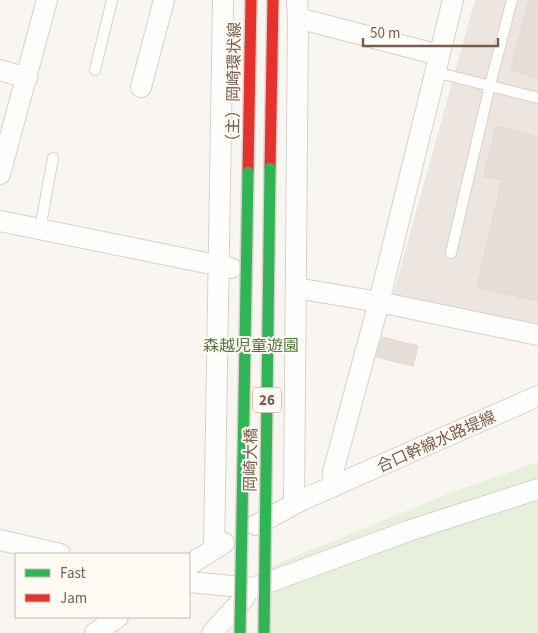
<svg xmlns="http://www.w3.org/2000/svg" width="538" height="633" font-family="'Source Sans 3','Noto Sans JP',sans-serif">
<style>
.industrial{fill:#ede5e0}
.green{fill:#e7f0db}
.building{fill:#e6ded7;stroke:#e2d8d2}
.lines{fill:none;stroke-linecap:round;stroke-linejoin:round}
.lane-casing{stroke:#d7d1cb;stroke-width:12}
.street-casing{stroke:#d7d1cb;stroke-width:22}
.jam-casing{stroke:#dad1cc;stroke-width:14}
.lane{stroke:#fefefd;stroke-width:10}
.street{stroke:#fefefd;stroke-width:20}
.jam{stroke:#e5322d;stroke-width:11}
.fast-bridge-casing{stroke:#dad1cc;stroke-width:14;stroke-linecap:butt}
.fast-bridge{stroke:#30b455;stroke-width:11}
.labels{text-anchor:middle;stroke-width:4;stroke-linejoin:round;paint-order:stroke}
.shield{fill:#fffaf3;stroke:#a28b7f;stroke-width:1}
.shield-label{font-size:15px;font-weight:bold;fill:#7a5c4d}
.street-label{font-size:16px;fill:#7a5c4d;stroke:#fffaf3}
.park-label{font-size:16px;fill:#537a41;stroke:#fffaf3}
</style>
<rect width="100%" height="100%" fill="#f9f5f0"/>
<!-- industrial -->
<path class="industrial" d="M 475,0 L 538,0 L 538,327 L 393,295 Z"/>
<!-- green -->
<path class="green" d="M 538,462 L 538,633 L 260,633 L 259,571 L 453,492 Z"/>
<!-- building -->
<g class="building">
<path d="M 529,0 L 538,0 L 538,78 L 511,70 Z"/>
<path d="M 496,126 L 538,137 L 538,301 L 477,287 L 502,180 L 484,176 Z"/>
<path d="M 382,337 L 418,346 L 413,366 L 376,357 Z"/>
</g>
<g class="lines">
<!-- lane casing -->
<g class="lane-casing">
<g id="lane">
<path d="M 95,70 L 112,0"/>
<path d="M 435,72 L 538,98"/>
<path d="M 40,229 L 53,158"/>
<path d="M 451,253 L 490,85 L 512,0"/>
</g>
</g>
<!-- street casing -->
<g class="street-casing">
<g id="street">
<path d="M 298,18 L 439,55"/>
<path d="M 0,70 L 27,78"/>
<path d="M 141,87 L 164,0"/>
<path d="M 0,174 L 47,0"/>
<path d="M 0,221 L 231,268"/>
<path d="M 296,288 L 379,302 L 538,335"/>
<path d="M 334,486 L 333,472 L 379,302 L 453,0"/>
<path d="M 294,504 L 298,18 L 297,0"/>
<path d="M 256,525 L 302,500 L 538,396"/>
<path d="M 0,540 L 60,554"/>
<path d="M 214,549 L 223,0"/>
<path d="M 189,565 L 224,543"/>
<path d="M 189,582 L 253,588 L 408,531 L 538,489"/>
<path d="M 95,633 L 118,617"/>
<path d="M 212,633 L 245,597"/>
</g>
</g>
<!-- jam casing -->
<g class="jam-casing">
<g id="jam">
<path d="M 270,168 L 273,0"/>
<path d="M 248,172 L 251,0"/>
</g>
</g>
<!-- lane -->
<use href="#lane" class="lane"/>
<!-- street -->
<use href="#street" class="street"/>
<!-- jam -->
<use href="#jam" class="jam"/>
<!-- fast-bridge casing -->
<g class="fast-bridge-casing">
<g id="fast-bridge">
<path d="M 240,633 L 248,172"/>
<path d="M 264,633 L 270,168"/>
</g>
</g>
<!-- fast-bridge -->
<use href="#fast-bridge" class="fast-bridge"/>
</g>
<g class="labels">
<!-- shield labels -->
<rect class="shield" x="253" y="387.5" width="28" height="25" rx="4"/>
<g class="shield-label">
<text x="267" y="405">26</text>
</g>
<!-- street labels -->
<g class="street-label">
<text transform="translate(233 86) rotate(-89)" y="6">（主）岡崎環状線</text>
<text transform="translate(436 441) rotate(-24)" y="6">合口幹線水路堤線</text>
<text transform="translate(250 460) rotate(-89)" y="6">岡崎大橋</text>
</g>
<!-- park labels -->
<g class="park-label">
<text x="251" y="351">森越児童遊園</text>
</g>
</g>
<!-- legend -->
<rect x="15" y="553" width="175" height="65" fill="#fffaf3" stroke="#cabbb1"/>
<rect x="25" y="569" width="25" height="8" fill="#30b455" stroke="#cabbb1"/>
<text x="60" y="578" font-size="15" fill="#7a5c4d">Fast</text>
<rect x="25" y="594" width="25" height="8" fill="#e5322d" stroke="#cabbb1"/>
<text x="60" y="603" font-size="15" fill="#7a5c4d">Jam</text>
<!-- scale -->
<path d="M363 38v8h135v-8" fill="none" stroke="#7a5c4d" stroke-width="2.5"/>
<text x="370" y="38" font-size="15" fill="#7a5c4d" stroke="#fffaf3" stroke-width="4" paint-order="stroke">50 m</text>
</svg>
